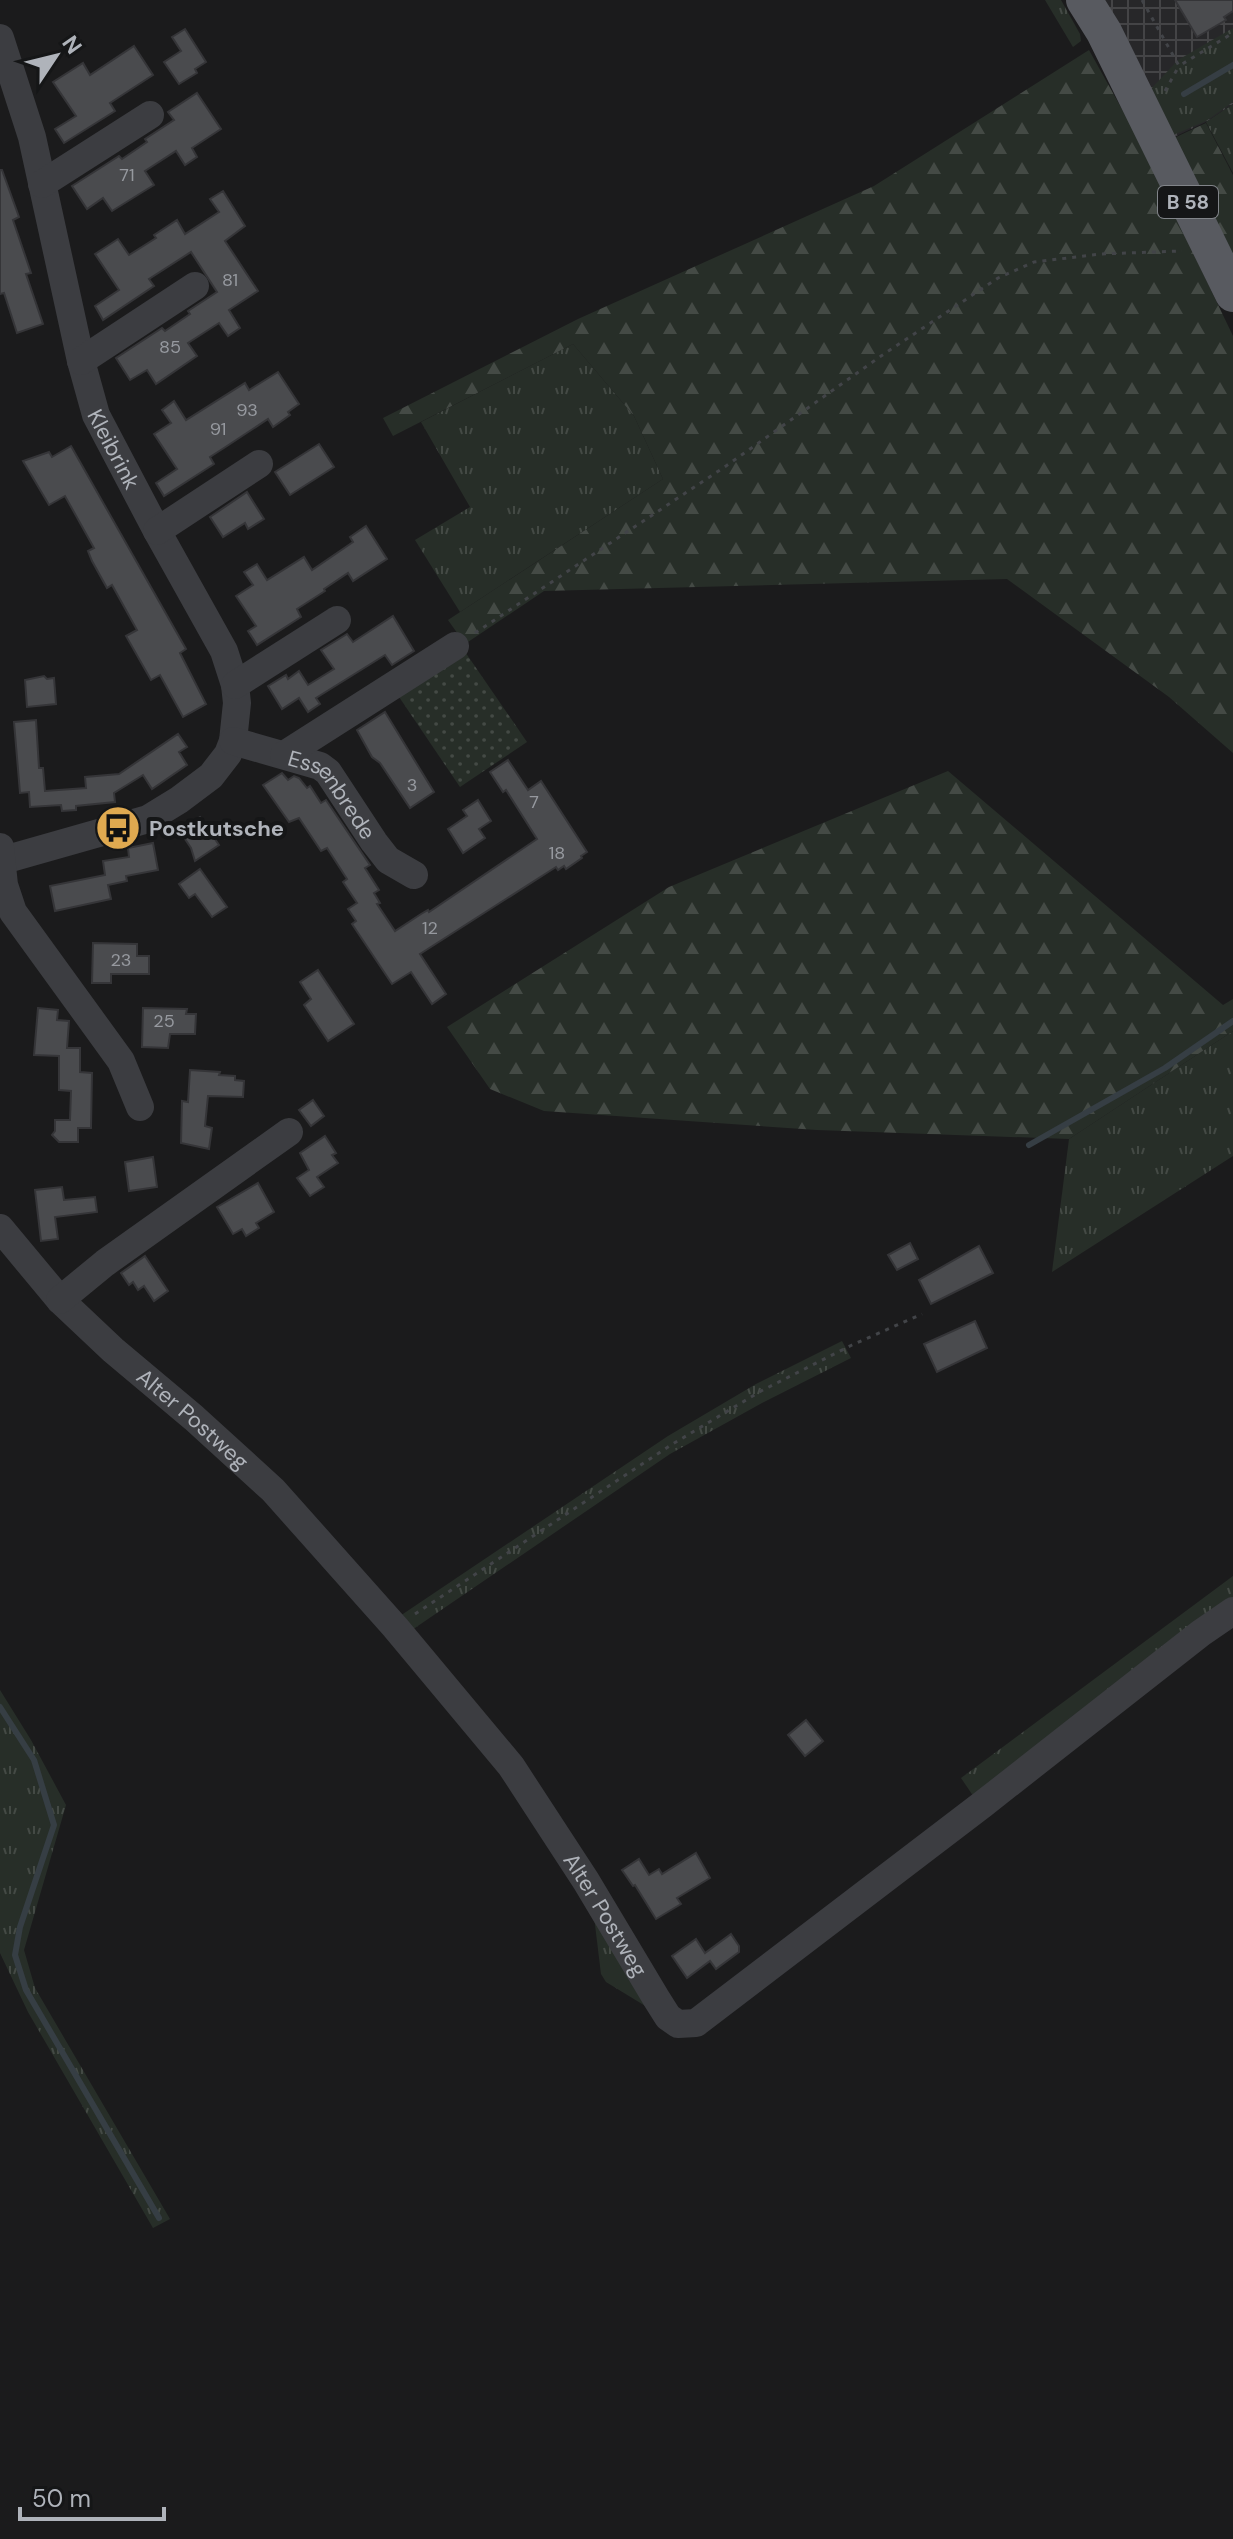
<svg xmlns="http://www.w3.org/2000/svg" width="1233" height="2539" font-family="'DM Sans',sans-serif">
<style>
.industrial{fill:url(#industrial-grid)}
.grass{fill:url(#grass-tufts)}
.forest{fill:url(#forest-firs)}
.park{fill:url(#park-dots)}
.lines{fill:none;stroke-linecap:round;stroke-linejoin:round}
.stream{stroke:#363e44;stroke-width:6}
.building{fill:#4a4b4e;stroke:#353538;stroke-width:2}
.path{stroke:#424448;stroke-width:3;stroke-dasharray:4 6;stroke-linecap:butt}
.minor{stroke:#3c3d41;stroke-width:28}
.major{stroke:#585a60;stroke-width:36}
.labels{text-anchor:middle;stroke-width:8;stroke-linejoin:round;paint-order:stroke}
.number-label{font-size:18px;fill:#96999f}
.shield{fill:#151617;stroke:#818489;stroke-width:2}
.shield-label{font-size:20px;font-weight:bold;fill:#afb3ba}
.street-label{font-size:22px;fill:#afb3ba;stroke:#151617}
.poi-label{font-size:22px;font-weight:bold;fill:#afb3ba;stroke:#151617;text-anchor:start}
</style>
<defs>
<pattern id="industrial-grid" width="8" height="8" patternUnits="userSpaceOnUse" patternTransform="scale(2)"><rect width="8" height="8" fill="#272729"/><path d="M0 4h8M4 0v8" fill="none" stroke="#444446"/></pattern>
<pattern id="grass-tufts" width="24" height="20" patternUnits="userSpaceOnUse" patternTransform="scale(2)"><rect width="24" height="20" fill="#272e28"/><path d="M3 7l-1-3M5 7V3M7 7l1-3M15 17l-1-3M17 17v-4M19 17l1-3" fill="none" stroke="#444a45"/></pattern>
<pattern id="forest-firs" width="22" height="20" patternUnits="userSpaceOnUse" patternTransform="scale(2)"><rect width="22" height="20" fill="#272e28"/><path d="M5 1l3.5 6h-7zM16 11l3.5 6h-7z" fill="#444a45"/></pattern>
<pattern id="park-dots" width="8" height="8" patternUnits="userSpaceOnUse" patternTransform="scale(2)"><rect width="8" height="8" fill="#272e28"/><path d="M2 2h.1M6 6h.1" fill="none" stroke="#444a45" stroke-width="1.8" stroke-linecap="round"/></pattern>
</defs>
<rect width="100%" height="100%" fill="#1b1b1c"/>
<!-- industrial -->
<path class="industrial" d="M 1104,0 L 1233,0 L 1233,104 L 1206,122 L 1174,137 Z"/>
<!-- grass -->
<g class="grass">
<path d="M 1045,0 L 1061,0 L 1080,34 L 1081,41 L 1073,47 Z"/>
<path d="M 1233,28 L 1233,102 L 1206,121 L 1173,135 L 1151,89 L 1178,60 Z"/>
<path d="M 1233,104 L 1233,173 L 1206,122 Z"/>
<path d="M 573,344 L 634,416 L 663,479 L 460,612 L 415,540 L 470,507 L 421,422 Z"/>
<path d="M 1233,1031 L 1233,1156 L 1052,1272 L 1069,1139 Z"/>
<path d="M 842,1341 L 851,1358 L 762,1403 L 670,1454 L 409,1632 L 397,1618 L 668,1436 L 756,1384 Z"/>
<path d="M 1233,1576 L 1233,1607 L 978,1803 L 961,1778 Z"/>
<path d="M 0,1690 L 31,1740 L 66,1805 L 24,1950 L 35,1988 L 170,2219 L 153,2228 L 28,2012 L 0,1953 Z"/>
<path d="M 593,1908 L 647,2007 L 606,1982 L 601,1974 Z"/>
</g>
<!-- forest -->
<g class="forest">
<path d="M 1089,50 L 1138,138 L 1233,336 L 1233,753 L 1169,697 L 1007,579 L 544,591 L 465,644 L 448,620 L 663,479 L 634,416 L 573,344 L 393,436 L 383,418 L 578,319 L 874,186 Z"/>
<path d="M 1206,123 L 1233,175 L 1233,256 L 1174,138 Z"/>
<path d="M 948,771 L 1223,1005 L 1233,999 L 1233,1031 L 1069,1139 L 817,1130 L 544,1111 L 490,1089 L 447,1027 L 669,887 Z"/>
</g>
<!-- park -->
<path class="park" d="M 461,646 L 527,742 L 460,787 L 395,691 Z"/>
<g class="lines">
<!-- stream -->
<g class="stream">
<path d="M 1184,94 L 1233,65"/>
<path d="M 1029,1145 L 1165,1068 L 1233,1021"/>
<path d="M 0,1707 L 34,1760 L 54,1825 L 20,1927 L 15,1955 L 26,1990 L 159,2218"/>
</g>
</g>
<!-- building -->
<g class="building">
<path d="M 1175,0 L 1233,0 L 1233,11 L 1224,17 L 1226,20 L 1197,37 Z"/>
<path d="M 185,29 L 206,62 L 195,69 L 197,73 L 179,84 L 164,62 L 181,51 L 172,37 Z"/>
<path d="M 134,46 L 153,75 L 110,103 L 115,111 L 64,143 L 55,129 L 76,116 L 53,82 L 83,63 L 90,75 Z"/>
<path d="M 197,93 L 221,129 L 192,148 L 197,157 L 185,165 L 176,151 L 145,171 L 154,185 L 141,193 L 112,211 L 103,198 L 87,209 L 72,186 L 119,156 L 122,159 L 147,142 L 145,139 L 174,120 L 168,112 Z"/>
<path d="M 0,170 L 2,170 L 19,217 L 13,220 L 31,273 L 26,274 L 43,324 L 17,333 L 4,293 L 0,294 Z"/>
<path d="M 223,191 L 245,226 L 225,241 L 258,291 L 229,310 L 240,328 L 228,336 L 219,323 L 188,343 L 197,356 L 156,384 L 147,370 L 130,380 L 116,358 L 162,328 L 165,331 L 190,314 L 188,311 L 217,292 L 191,252 L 149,279 L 154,286 L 103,320 L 95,306 L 119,290 L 95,254 L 118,239 L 129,255 L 156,238 L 154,235 L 177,220 L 185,234 L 219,212 L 210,199 Z"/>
<path d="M 278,372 L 299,404 L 288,412 L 290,415 L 273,427 L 268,419 L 227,446 L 210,457 L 214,464 L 164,496 L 156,483 L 177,469 L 154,434 L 171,423 L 162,410 L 174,401 L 186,420 L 245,383 L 249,390 Z"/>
<path d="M 319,444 L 334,467 L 290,495 L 275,472 Z"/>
<path d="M 71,446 L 186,649 L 180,653 L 206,704 L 183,717 L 160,675 L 151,680 L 126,636 L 137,630 L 112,585 L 107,588 L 92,561 L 88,551 L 94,548 L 65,496 L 49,505 L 23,461 L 49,452 L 52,457 Z"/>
<path d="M 247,492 L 264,519 L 248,529 L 245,523 L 223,537 L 210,517 Z"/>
<path d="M 366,526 L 387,559 L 353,581 L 348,573 L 324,589 L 325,591 L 297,609 L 301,617 L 257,645 L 248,631 L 256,626 L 236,596 L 253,585 L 244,572 L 257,564 L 267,580 L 304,557 L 312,570 L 353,542 L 350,537 Z"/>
<path d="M 393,616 L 414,651 L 392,665 L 385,655 L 316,698 L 320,704 L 308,712 L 299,698 L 282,709 L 268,686 L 286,675 L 288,679 L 299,671 L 308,685 L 334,669 L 321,650 L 347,634 L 353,642 Z"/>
<path d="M 44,676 L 47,679 L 54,678 L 56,704 L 27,707 L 25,680 Z"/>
<path d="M 385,712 L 434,792 L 410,808 L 380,763 L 372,757 L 357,730 Z"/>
<path d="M 36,720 L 39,768 L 43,768 L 45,791 L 86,788 L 85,777 L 119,774 L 178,734 L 187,747 L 179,752 L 187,765 L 152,789 L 143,775 L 114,793 L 115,802 L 76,806 L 76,810 L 62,811 L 61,805 L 30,807 L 29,792 L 20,793 L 14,722 Z"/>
<path d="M 508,760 L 528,790 L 541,781 L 587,852 L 581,856 L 582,858 L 566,869 L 564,866 L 558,870 L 556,867 L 420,954 L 446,994 L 432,1004 L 411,972 L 392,984 L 352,924 L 356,921 L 348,909 L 357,903 L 343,882 L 347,879 L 327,848 L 321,851 L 299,818 L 289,822 L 263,785 L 282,773 L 288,780 L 294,776 L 299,778 L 307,788 L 310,786 L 321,803 L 326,800 L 370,865 L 365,868 L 379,890 L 374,893 L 380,903 L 377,904 L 395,931 L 421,914 L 428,910 L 429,912 L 537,839 L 506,790 L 503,792 L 490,772 Z"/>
<path d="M 478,800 L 491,821 L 479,829 L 485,838 L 463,853 L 448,829 L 467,816 L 463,810 Z"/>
<path d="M 200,817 L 219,845 L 195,861 L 191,848 L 179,830 Z"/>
<path d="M 153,843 L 158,870 L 126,876 L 127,881 L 108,885 L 111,899 L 55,911 L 50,886 L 105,875 L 103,861 L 129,857 L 128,848 Z"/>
<path d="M 200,869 L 227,907 L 212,917 L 195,894 L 189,898 L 179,884 Z"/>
<path d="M 93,943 L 137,944 L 137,956 L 149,956 L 149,974 L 111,974 L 111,983 L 92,983 Z"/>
<path d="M 318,970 L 354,1024 L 328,1041 L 304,1005 L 311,999 L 300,982 Z"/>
<path d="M 38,1008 L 58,1010 L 57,1020 L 69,1021 L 67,1048 L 80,1048 L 80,1072 L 92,1073 L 91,1128 L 78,1128 L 78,1142 L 59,1142 L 52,1135 L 55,1131 L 55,1120 L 70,1120 L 71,1091 L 59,1090 L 59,1056 L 34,1055 Z"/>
<path d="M 143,1008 L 187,1009 L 186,1014 L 196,1014 L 195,1034 L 170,1034 L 168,1048 L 142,1047 Z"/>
<path d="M 190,1070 L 220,1072 L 219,1075 L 235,1076 L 235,1080 L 244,1081 L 243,1097 L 208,1096 L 205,1126 L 212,1128 L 209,1149 L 181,1143 L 182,1101 L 188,1102 Z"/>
<path d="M 313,1100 L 324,1116 L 311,1126 L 299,1110 Z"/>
<path d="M 325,1136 L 336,1153 L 332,1155 L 338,1163 L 317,1177 L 324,1187 L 310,1196 L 297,1178 L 309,1170 L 300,1153 Z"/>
<path d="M 153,1157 L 157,1187 L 129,1191 L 125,1162 Z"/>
<path d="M 258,1183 L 274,1212 L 256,1223 L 259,1228 L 246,1236 L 242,1229 L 233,1234 L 217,1207 Z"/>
<path d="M 62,1187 L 64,1200 L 95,1197 L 97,1212 L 55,1217 L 58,1239 L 41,1241 L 35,1190 Z"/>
<path d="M 910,1243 L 918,1259 L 897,1270 L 888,1255 Z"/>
<path d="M 979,1246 L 993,1273 L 931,1304 L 919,1280 Z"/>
<path d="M 145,1256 L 168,1291 L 154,1301 L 144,1286 L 138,1290 L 133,1282 L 129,1285 L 121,1273 Z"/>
<path d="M 975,1321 L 987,1348 L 937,1372 L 924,1344 Z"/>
<path d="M 806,1720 L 823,1741 L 805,1756 L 788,1735 Z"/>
<path d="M 696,1853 L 710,1878 L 677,1898 L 681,1904 L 656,1919 L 635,1885 L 633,1886 L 622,1870 L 639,1859 L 649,1875 L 659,1869 L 662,1874 Z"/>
<path d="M 731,1934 L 739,1946 L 739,1952 L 716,1969 L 710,1961 L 687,1978 L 672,1956 L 696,1939 L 705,1953 Z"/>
</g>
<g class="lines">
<!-- path -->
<g class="path">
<path d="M 1142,0 L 1179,66 L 1233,33"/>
<path d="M 1165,91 L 1179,66"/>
<path d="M 475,633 L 726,466 L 881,356 L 998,278 L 1034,262 L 1101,254 L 1182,251"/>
<path d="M 415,1614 L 671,1445 L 761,1391 L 852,1345 L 922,1314"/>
</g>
<!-- minor -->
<g class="minor">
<path id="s1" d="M 0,38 L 32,137 L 81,361 L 96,415 L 157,531 L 224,651 L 235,685 L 237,703 L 233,741 L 228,754 L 211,776 L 179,800 L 148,819 L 0,861"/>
<path d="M 42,184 L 150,115"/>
<path d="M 81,361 L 195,286"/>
<path d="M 157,531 L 259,464"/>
<path d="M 235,685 L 337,620"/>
<path id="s2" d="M 233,741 L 320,766 L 328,772 L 374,842 L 388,860 L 414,875"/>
<path d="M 284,755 L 455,646"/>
<path d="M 0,847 L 4,885 L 13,912 L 121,1061 L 140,1107"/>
<path id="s3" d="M 0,1228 L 60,1300 L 113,1350 L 194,1418 L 273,1490 L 395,1627 L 511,1766 L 586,1881 L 656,1998 L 668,2017 L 678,2024 L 696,2023 L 983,1804 L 1201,1633 L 1233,1611"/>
<path d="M 60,1300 L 105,1263 L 289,1132"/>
</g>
<!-- major -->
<path class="major" d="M 1084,0 L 1104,32 L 1233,294"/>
</g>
<!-- icons -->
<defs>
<g id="bus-disc" transform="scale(2.3)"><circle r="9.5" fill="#dfa950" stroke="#151617"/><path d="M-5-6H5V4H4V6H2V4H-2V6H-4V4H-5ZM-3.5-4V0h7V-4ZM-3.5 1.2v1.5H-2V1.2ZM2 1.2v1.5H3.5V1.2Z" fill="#111"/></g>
</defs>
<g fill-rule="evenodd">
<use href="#bus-disc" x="118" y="828"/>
</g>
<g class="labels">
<!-- number labels -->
<g class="number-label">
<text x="127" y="181">71</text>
<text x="230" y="286">81</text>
<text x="170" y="353">85</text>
<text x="247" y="416">93</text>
<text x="218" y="435">91</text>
<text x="412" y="791">3</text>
<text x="534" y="808">7</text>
<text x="557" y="859">18</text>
<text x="430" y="934">12</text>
<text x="121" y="966">23</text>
<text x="164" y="1027">25</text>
</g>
<!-- shield labels -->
<rect class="shield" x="1158" y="186" width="60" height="32" rx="6"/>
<g class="shield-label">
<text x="1188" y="209">B 58</text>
</g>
<!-- street labels -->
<g class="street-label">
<text dy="8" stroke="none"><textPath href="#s1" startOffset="428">Kleibrink</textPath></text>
<text dy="8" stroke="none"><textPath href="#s2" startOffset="118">Essenbrede</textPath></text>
<text dy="8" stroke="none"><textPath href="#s3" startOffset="272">Alter Postweg</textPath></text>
<text dy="8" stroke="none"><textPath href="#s3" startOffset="920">Alter Postweg</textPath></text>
</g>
<!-- poi labels -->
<g class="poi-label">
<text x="149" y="836">Postkutsche</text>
</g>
</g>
<!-- north arrow -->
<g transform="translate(56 56) rotate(55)" stroke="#151617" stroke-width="6" paint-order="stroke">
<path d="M0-6L14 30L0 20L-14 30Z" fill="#afb3ba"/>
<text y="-12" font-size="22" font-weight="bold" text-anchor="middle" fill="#afb3ba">N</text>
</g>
<!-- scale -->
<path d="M20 2507v12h144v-12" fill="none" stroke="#afb3ba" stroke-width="4"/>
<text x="32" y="2507" font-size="24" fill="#afb3ba" stroke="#151617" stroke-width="6" paint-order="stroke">50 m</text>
</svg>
